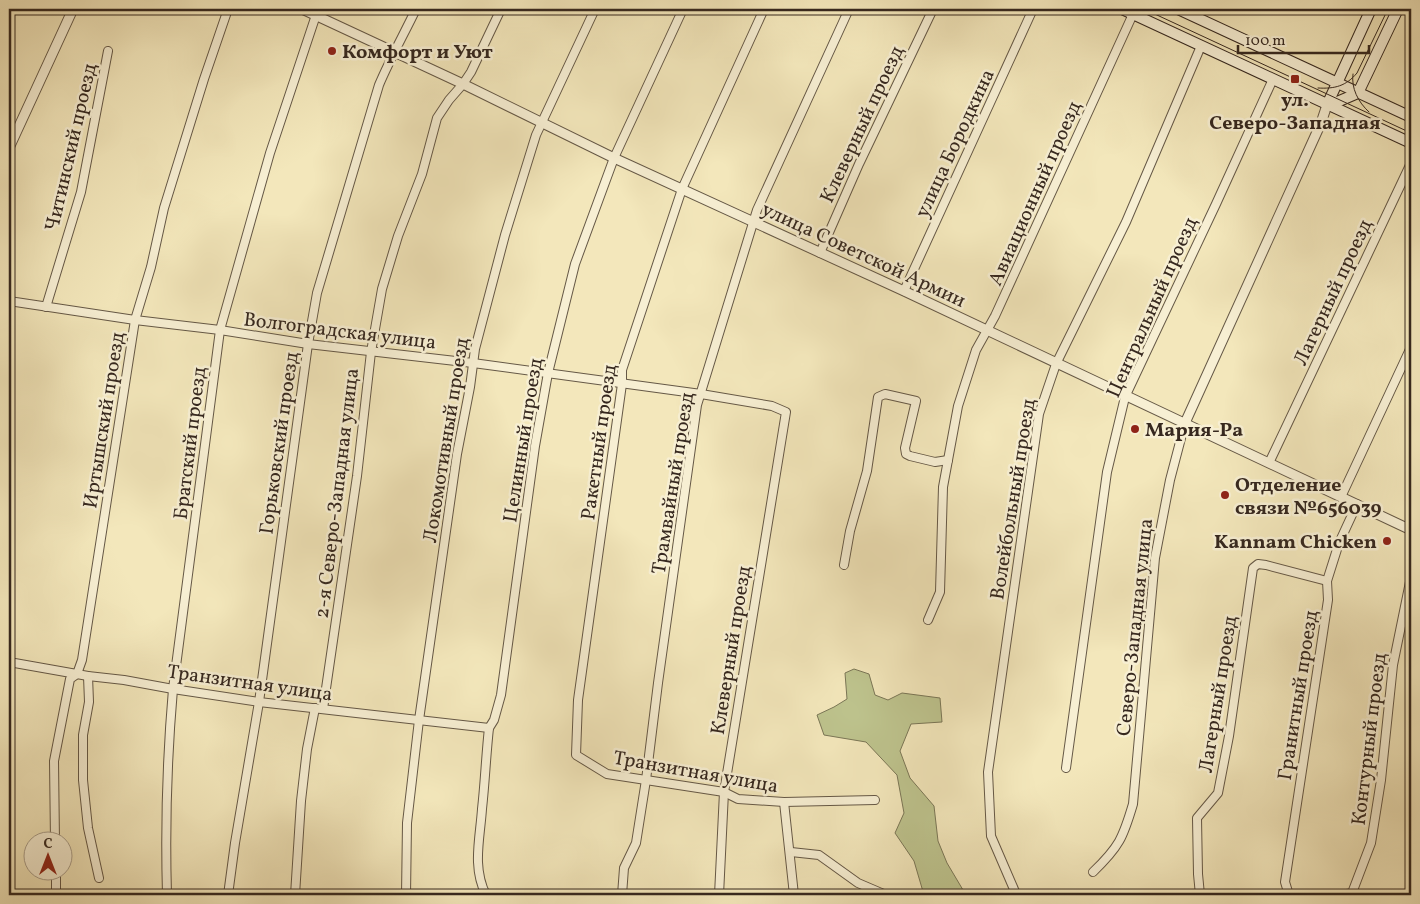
<svg xmlns="http://www.w3.org/2000/svg" width="1420" height="904" font-family="Vollkorn,serif">
<style>
.green{fill:#bec48e;stroke:#7a7656}
.lines{fill:none;stroke-linecap:round;stroke-linejoin:round}
.minor-casing{stroke:#655846;stroke-width:10}
.tertiary-casing{stroke:#655846;stroke-width:11}
.secondary-casing{stroke:#36281f;stroke-width:12}
.minor{stroke:#f7efd3;stroke-width:8}
.tertiary{stroke:#f7efd3;stroke-width:9}
.secondary{stroke:#f7efd3;stroke-width:10}
.tram{stroke:#36281f;stroke-width:1}
.poi-dot{fill:#8f2418;stroke:#f7efd3;stroke-width:2}
.labels{text-anchor:middle;stroke-width:5;stroke-linejoin:round;paint-order:stroke}
.poi-label{font-size:20px;font-weight:bold;fill:#36281f;stroke:#f7efd3;text-anchor:start}
.street-label{font-size:20px;fill:#36281f;stroke:#f7efd3}
</style>
<rect width="100%" height="100%" fill="#f3e7bb"/>
<filter id="stains"><feTurbulence type="fractalNoise" baseFrequency=".004" numOctaves="4"/><feColorMatrix values="0 0 0 0 .2 0 0 0 0 .09 0 0 0 0 .02 0 0 0 .5 -.17"/></filter>
<radialGradient id="worn" r=".72"><stop offset=".6" stop-color="#630" stop-opacity="0"/><stop offset="1" stop-color="#630" stop-opacity=".3"/></radialGradient>
<!-- green -->
<path class="green" d="M 854,669 L 869,674 L 875,695 L 888,700 L 902,693 L 940,698 L 942,722 L 911,724 L 900,751 L 910,778 L 934,806 L 938,841 L 947,863 L 966,895 L 924,895 L 914,861 L 895,833 L 904,813 L 897,775 L 866,742 L 824,735 L 817,715 L 834,707 L 847,699 L 845,673 Z"/>
<g class="lines">
<!-- minor casing -->
<g class="minor-casing">
<g id="minor">
<path d="M 764,9 L 682,189 L 622,370 L 622,384 L 578,700 L 576,755 L 607,774 L 724,792 L 738,799 L 784,802 L 875,800"/>
<path d="M 820,253 L 859,164 L 933,9"/>
<path d="M 904,291 L 1033,9"/>
<path d="M 9,301 L 135,320 L 220,330 L 308,344 L 473,363 L 701,394 L 772,406 L 786,412 L 724,792 L 719,895"/>
<path d="M 46,307 L 81,192 L 108,51"/>
<path d="M 1269,463 L 1411,163"/>
<path d="M 1341,497 L 1411,347"/>
<path d="M 844,565 L 850,531 L 867,471 L 878,397 L 885,394 L 916,401 L 905,448 L 906,454 L 910,456 L 935,462 L 948,460"/>
<path d="M 928,620 L 940,592 L 943,487 L 958,406 L 976,350 L 995,316 L 1133,14"/>
<path d="M 9,662 L 88,676 L 124,680 L 173,689 L 259,702 L 489,728"/>
<path d="M 88,676 L 89,702 L 83,735 L 83,780 L 88,828 L 99,878"/>
<path d="M 323,709 L 357,476 L 371,352 L 382,289 L 398,236 L 422,174 L 437,118 L 449,100 L 463,84 L 471,72 L 501,9"/>
<path d="M 1066,768 L 1107,472 L 1125,397 L 1216,204 L 1273,79"/>
<path d="M 784,802 L 794,895"/>
<path d="M 55,842 L 54,761 L 70,679 L 77,674 L 82,660 L 135,320 L 151,267 L 164,208 L 204,79 L 228,9"/>
<path d="M 791,852 L 819,855 L 858,883 L 886,895"/>
<path d="M 56,872 L 56,895"/>
<path d="M 1093,872 C 1119,847 1123,838 1133,804 L 1155,558 L 1170,480 L 1185,423"/>
<path d="M 1016,894 L 991,836 L 988,772 L 1039,414 L 1056,364 L 1126,222 L 1201,46"/>
<path d="M 167,895 C 165,826 167,758 173,689 L 220,330 L 270,153 L 318,9"/>
<path d="M 228,895 L 235,843 L 259,702 L 308,344 L 317,293 L 379,85 C 390,59 404,34 416,9"/>
<path d="M 295,895 L 301,801 L 307,749 L 315,708"/>
<path d="M 406,895 L 407,823 L 419,720 L 457,454 L 470,387 L 475,349 L 505,235 L 536,135 L 595,9"/>
<path d="M 486,895 C 472,867 480,839 482,809 C 485,782 486,755 489,728 L 494,720 L 501,695 L 535,446 L 548,373 L 575,264 L 614,158 L 683,9"/>
<path d="M 622,895 L 624,868 L 636,843 L 646,780 L 658,683 L 697,405 L 757,210 L 849,9"/>
<path d="M 1200,895 L 1198,874 L 1197,818 L 1218,793 L 1229,736 L 1253,568 L 1258,564 L 1266,565 L 1327,581"/>
<path d="M 1289,895 L 1285,882 L 1328,600 L 1327,581 L 1339,543 L 1357,504"/>
<path d="M 1342,895 L 1352,893 L 1371,843 L 1381,780 L 1393,665 L 1411,577"/>
</g>
</g>
<!-- tertiary casing -->
<g class="tertiary-casing">
<g id="tertiary">
<path d="M 302,9 L 463,84 L 614,158 L 904,291 L 1411,530"/>
<path d="M 9,148 L 73,9"/>
<path d="M 1185,423 L 1321,123 L 1327,105"/>
</g>
</g>
<!-- secondary casing -->
<g class="secondary-casing">
<g id="secondary">
<path d="M 1122,9 L 1411,143"/>
<path d="M 1178,9 L 1411,117"/>
<path d="M 1327,105 L 1337,102 L 1358,93 L 1398,9"/>
<path d="M 1327,105 L 1371,9"/>
</g>
</g>
<!-- minor -->
<use href="#minor" class="minor"/>
<!-- tertiary -->
<use href="#tertiary" class="tertiary"/>
<!-- secondary -->
<use href="#secondary" class="secondary"/>
<!-- tram -->
<g class="tram">
<path d="M 1144,9 L 1411,133"/>
<path d="M 1353,74 C 1351,88 1358,102 1369,112"/>
<path d="M 1318,88 C 1335,89 1346,86 1357,73 L 1388,9"/>
</g>
</g>
<!-- markers -->
<g class="poi-dot">
<circle cx="332" cy="51" r="5"/>
<rect x="1290" y="74" width="10" height="10" rx="2.5"/>
<circle cx="1135" cy="429" r="5"/>
<circle cx="1225" cy="495" r="5"/>
<circle cx="1387" cy="541" r="5"/>
</g>
<g class="labels">
<!-- poi labels -->
<g class="poi-label">
<text x="342" y="58">Комфорт и Уют</text>
<text x="1295" y="106" text-anchor="middle">ул.<tspan x="1295" dy="23">Северо-Западная</tspan></text>
<text x="1145" y="436">Мария-Ра</text>
<text x="1235" y="491">Отделение<tspan x="1235" dy="23">связи №656039</tspan></text>
<text x="1377" y="548" text-anchor="end">Kannam Chicken</text>
</g>
<!-- street labels -->
<g class="street-label">
<text transform="translate(861 124) rotate(-65)" y="7">Клеверный проезд</text>
<text transform="translate(954 143) rotate(-65)" y="7">улица Бородкина</text>
<text transform="translate(70 147) rotate(-77)" y="7">Читинский проезд</text>
<text transform="translate(1034 193) rotate(-66)" y="7">Авиационный проезд</text>
<text transform="translate(864 254) rotate(25)" y="7">улица Советской Армии</text>
<text transform="translate(1332 292) rotate(-65)" y="7">Лагерный проезд</text>
<text transform="translate(1151 307) rotate(-66)" y="7">Центральный проезд</text>
<text transform="translate(340 330) rotate(7)" y="7">Волгоградская улица</text>
<text transform="translate(103 420) rotate(-81)" y="7">Иртышский проезд</text>
<text transform="translate(445 440) rotate(-81)" y="7">Локомотивный проезд</text>
<text transform="translate(522 440) rotate(-81)" y="7">Целинный проезд</text>
<text transform="translate(598 442) rotate(-82)" y="7">Ракетный проезд</text>
<text transform="translate(189 443) rotate(-83)" y="7">Братский проезд</text>
<text transform="translate(278 443) rotate(-82)" y="7">Горьковский проезд</text>
<text transform="translate(672 483) rotate(-81)" y="7">Трамвайный проезд</text>
<text transform="translate(336 493) rotate(-83)" y="7">2-я Северо-Западная улица</text>
<text transform="translate(1012 499) rotate(-81)" y="7">Волейбольный проезд</text>
<text transform="translate(1134 627) rotate(-84)" y="7">Северо-Западная улица</text>
<text transform="translate(730 650) rotate(-81)" y="7">Клеверный проезд</text>
<text transform="translate(250 682) rotate(8)" y="7">Транзитная улица</text>
<text transform="translate(1217 694) rotate(-81)" y="7">Лагерный проезд</text>
<text transform="translate(1297 695) rotate(-81)" y="7">Гранитный проезд</text>
<text transform="translate(1368 739) rotate(-83)" y="7">Контурный проезд</text>
<text transform="translate(696 771) rotate(10)" y="7">Транзитная улица</text>
</g>
</g>
<!-- margin -->
<rect width="1420" height="904" fill="none" stroke="#f3e7bb" stroke-width="30"/>
<rect x="10" y="10" width="1400" height="884" fill="none" stroke="#36281f" stroke-width="2.5"/>
<rect x="15" y="15" width="1390" height="874" fill="none" stroke="#36281f"/>
<!-- north arrow -->
<g transform="translate(48 856)"><circle r="24" fill="#f7efd3" stroke="#aa9f8b"/>
<path d="M0-4L9 19L0 12L-9 19Z" fill="#8f2418"/>
<text y="-8" font-size="14" font-weight="bold" text-anchor="middle" fill="#36281f">С</text>
</g>
<!-- scale -->
<path d="M1238 45v8h131v-8" fill="none" stroke="#36281f" stroke-width="2.5"/>
<text x="1245" y="45" font-size="15" fill="#36281f" stroke="#f7efd3" stroke-width="4" paint-order="stroke">100 m</text>
<rect width="100%" height="100%" filter="url(#stains)"/>
<rect width="100%" height="100%" fill="url(#worn)"/>
</svg>
